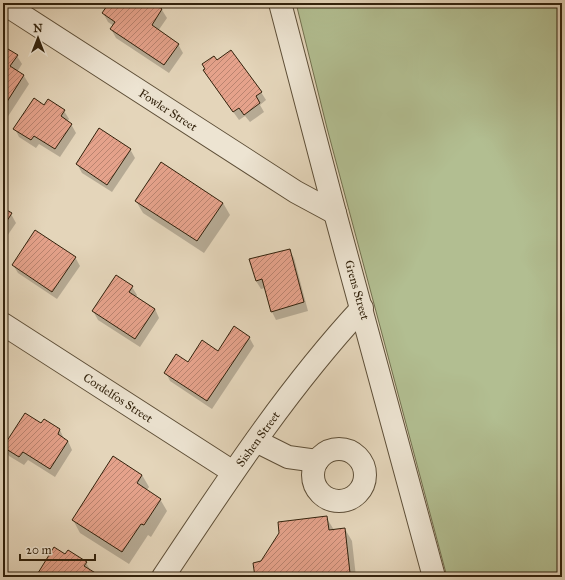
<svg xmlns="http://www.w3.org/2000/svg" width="565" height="580" font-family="'IM FELL Great Primer',serif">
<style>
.green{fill:#b2be91;stroke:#72704e}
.shadow{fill:#0003}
.building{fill:url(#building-hatch);stroke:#32220c}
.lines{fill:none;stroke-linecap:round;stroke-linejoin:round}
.minor-casing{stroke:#5e4f38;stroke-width:24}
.minor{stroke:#ede4d2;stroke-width:22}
.labels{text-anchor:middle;stroke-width:3;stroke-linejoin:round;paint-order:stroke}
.street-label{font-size:12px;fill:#32220c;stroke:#ede4d2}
</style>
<defs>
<pattern id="building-hatch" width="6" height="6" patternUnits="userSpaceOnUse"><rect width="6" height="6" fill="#e5a28b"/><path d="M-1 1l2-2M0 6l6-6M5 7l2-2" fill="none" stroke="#ba8470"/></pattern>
</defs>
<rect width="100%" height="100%" fill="#e4d5ba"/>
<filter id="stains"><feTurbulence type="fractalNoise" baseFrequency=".005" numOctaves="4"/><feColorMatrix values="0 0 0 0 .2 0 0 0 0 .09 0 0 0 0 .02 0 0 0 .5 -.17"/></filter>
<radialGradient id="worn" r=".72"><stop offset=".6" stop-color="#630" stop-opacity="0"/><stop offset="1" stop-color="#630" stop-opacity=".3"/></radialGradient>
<!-- green -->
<path class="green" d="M 296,3 L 562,3 L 562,577 L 447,577 L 327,128 Z"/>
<!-- shadow -->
<g class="shadow">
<path d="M 110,3 L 138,3 L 143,6 L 145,3 L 152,3 L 162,10 L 167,18 L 158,31 L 178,44 L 183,53 L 169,73 L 116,38 L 111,29 L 114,26 L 108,22 L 103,13 Z"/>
<path d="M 3,47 L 17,56 L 22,64 L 17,72 L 24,76 L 29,84 L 5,121 L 3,119 Z"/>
<path d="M 217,62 L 261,92 L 266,100 L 260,105 L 264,112 L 250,122 L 245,116 L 239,120 L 204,71 Z"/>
<path d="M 44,107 L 64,111 L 69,119 L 67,122 L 71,124 L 76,133 L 60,157 L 39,144 L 36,148 L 19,137 L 15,129 Z"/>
<path d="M 130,149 L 135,158 L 112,192 L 82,173 L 77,164 Z"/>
<path d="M 136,201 L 223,203 L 230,215 L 204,253 L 143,213 Z"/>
<path d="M 3,209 L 11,214 L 16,223 L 3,242 Z"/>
<path d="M 289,250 L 294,258 L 308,311 L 276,320 L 272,312 L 265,288 L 261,289 L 256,281 Z"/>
<path d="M 75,257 L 80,266 L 57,299 L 18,273 L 13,265 Z"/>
<path d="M 132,287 L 137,295 L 136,297 L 155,309 L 159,318 L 140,347 L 98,320 L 93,311 Z"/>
<path d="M 249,337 L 254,346 L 212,409 L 170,381 L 166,373 L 219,352 Z"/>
<path d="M 41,425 L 60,430 L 64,439 L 68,441 L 72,450 L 55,477 L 28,460 L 24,465 L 9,456 L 4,447 Z"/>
<path d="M 142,475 L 149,487 L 146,491 L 160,499 L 167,511 L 151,537 L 148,535 L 129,564 L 80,533 L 73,520 Z"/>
<path d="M 3,503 L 8,512 L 3,520 Z"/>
<path d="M 326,517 L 334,530 L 345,529 L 352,541 L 356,577 L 256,577 L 262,562 Z"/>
<path d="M 66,556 L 86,563 L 91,571 L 100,577 L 42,577 L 39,573 Z"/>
</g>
<!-- building -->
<g class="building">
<path d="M 109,3 L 140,3 L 143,5 L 144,3 L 154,3 L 162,9 L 152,25 L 179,44 L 164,65 L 110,29 L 115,22 L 102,13 Z"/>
<path d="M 3,46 L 18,55 L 10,66 L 24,75 L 3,108 Z"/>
<path d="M 231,50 L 262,92 L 256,96 L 260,103 L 244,115 L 239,108 L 233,112 L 203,70 L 205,69 L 202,64 L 214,56 L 217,60 Z"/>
<path d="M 34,98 L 44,105 L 48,99 L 65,110 L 61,116 L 72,124 L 55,149 L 34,136 L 31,140 L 13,129 Z"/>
<path d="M 99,128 L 131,149 L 107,185 L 76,164 Z"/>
<path d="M 161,162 L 223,203 L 197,241 L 135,201 Z"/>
<path d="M 3,208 L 12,213 L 3,227 Z"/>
<path d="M 35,230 L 76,257 L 52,292 L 12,265 Z"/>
<path d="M 290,249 L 304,302 L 271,312 L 262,279 L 256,281 L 249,259 Z"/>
<path d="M 116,275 L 133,286 L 129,292 L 155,309 L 135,339 L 92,311 Z"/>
<path d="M 234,326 L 250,337 L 207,401 L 164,373 L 176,354 L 188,362 L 202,340 L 218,351 Z"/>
<path d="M 25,413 L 41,423 L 44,419 L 60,429 L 58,434 L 68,441 L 50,469 L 23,452 L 19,457 L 3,447 Z"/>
<path d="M 113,456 L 142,475 L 137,483 L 161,499 L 144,525 L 141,524 L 122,552 L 72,520 Z"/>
<path d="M 327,516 L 329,530 L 345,528 L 350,573 L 338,574 L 336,577 L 255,577 L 253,563 L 261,561 L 279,533 L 278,522 Z"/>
<path d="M 54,547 L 65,554 L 68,550 L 87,562 L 84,566 L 102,577 L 45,577 L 38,573 Z"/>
</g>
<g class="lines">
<!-- minor casing -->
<g class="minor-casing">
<g id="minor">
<path d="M 3,3 L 296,192 L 335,213"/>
<path d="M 280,3 L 335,213 L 434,577"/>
<path d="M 3,324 L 233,472"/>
<path d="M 256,441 L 288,457 L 317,461"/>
<circle cx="339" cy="475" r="26"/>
<path d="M 163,577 C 225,484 286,390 362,308"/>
</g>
</g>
<!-- minor -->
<use href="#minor" class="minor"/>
</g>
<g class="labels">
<!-- street labels -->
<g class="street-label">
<text transform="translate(168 110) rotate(33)" y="4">Fowler Street</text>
<text transform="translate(357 290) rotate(74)" y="4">Grens Street</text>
<text transform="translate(118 398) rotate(33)" y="4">Cordelfos Street</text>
<text transform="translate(258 439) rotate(-54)" y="4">Sishen Street</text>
</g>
</g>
<!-- margin -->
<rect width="565" height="580" fill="none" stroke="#e4d5ba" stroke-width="16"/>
<rect x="4" y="4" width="557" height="572" fill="none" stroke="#32220c" stroke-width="2"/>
<rect x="8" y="8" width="549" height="564" fill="none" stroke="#32220c"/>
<!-- north arrow -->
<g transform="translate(38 38)" stroke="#ede4d2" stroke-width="3" paint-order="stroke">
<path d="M0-3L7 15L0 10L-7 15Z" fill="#32220c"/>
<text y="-6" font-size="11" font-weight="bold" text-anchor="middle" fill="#32220c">N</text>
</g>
<!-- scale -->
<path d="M20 554v6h75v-6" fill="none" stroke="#32220c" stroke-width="2"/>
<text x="26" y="554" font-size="12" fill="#32220c" stroke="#ede4d2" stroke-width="3" paint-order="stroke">20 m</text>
<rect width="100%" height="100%" filter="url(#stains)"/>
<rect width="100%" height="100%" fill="url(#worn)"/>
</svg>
